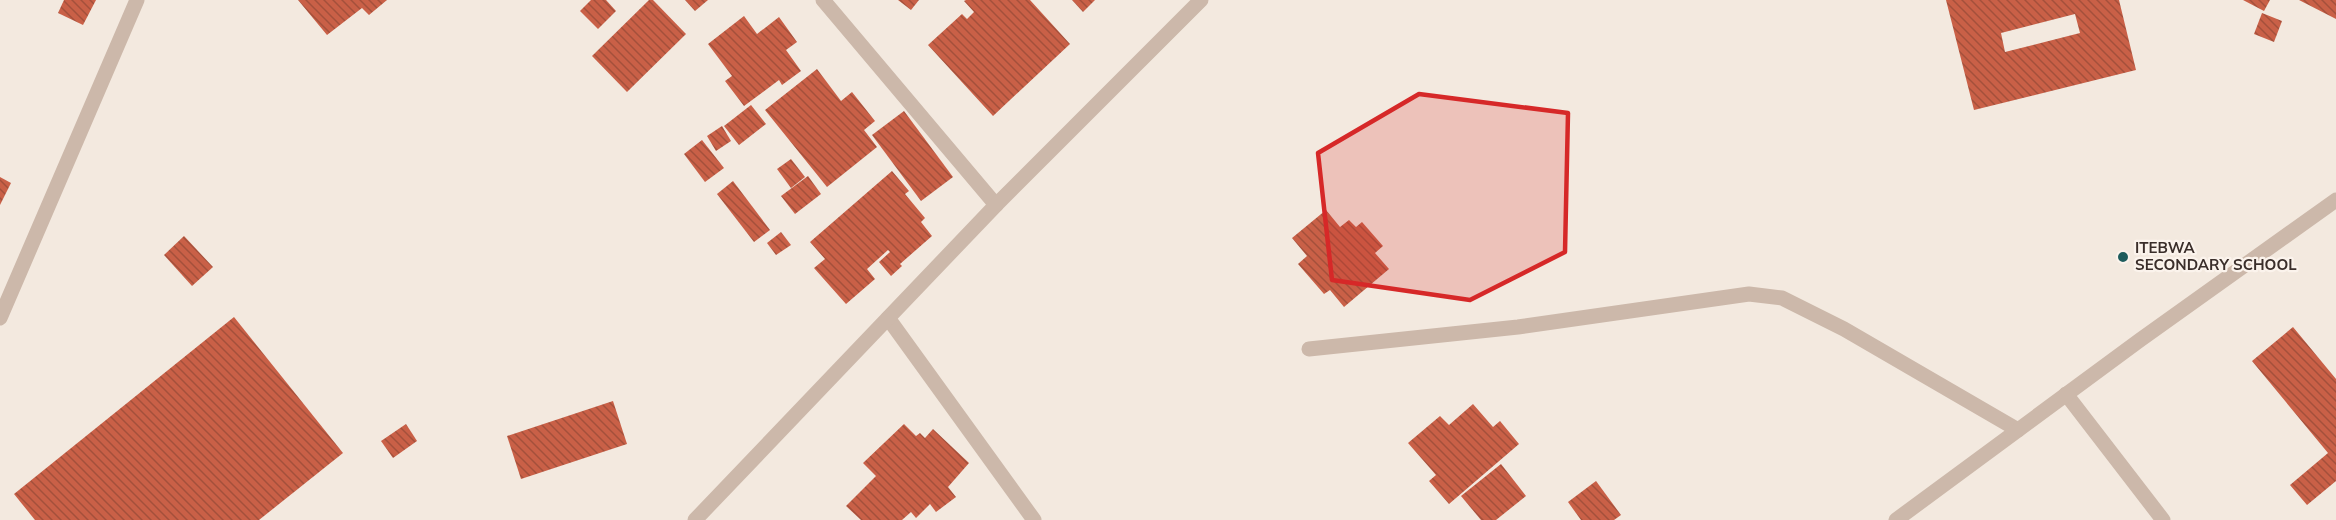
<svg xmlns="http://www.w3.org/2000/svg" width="2336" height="520" font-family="Mulish,sans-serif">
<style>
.building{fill:url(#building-back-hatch);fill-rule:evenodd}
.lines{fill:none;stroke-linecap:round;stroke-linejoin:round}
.street{stroke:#ccb8aa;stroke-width:15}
.marked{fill:#d62828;fill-opacity:0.2;stroke:#d62828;stroke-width:4.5;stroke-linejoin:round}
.poi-dot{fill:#1e5c5d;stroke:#fbf3ec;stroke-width:2}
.labels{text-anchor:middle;stroke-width:4.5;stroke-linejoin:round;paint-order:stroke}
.poi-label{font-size:15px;font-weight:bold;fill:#3a2e2a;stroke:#fbf3ec;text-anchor:start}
</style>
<defs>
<pattern id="building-back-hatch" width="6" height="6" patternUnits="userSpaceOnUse" patternTransform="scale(1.5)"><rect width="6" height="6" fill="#c96047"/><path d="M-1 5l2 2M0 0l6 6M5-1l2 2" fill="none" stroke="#a4503b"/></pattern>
</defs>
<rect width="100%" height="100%" fill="#f3e9df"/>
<!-- building -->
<g class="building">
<path d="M 64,0 L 96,0 L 83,25 L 58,13 Z"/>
<path d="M 298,0 L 387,0 L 369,15 L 362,8 L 327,35 Z"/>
<path d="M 591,0 L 606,0 L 616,11 L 598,29 L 580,11 Z"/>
<path d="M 649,0 L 653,0 L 686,34 L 627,92 L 592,56 Z"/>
<path d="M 685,0 L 708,0 L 695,11 Z"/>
<path d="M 898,0 L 919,0 L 911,10 Z"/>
<path d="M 966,0 L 1030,0 L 1070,44 L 993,116 L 928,45 L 962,14 L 967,19 L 974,12 L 964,1 Z"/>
<path d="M 1072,0 L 1095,0 L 1083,12 Z"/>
<path d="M 1946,0 L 2119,0 L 2136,70 L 1974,110 ZM 2075,14 L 2080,33 L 2005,52 L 2001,33 Z"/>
<path d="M 2243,0 L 2270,0 L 2264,11 Z"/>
<path d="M 2299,0 L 2336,0 L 2336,19 Z"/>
<path d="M 2262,13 L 2282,21 L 2274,42 L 2254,34 Z"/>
<path d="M 744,16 L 757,34 L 779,17 L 797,42 L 786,50 L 801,71 L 782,85 L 779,80 L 744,106 L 725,81 L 732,76 L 708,44 Z"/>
<path d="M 817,69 L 841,101 L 852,92 L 875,121 L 864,130 L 877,147 L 827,187 L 765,110 Z"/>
<path d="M 751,105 L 766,124 L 739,145 L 724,126 Z"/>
<path d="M 904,111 L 953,177 L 921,201 L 872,135 Z"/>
<path d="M 722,126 L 731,141 L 716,151 L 707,136 Z"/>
<path d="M 702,140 L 724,168 L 705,182 L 684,154 Z"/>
<path d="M 791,159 L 805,177 L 791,188 L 777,169 Z"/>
<path d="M 892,171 L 909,191 L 905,194 L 925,218 L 921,222 L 932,236 L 900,264 L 902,266 L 891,276 L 879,262 L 890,252 L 888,250 L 867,269 L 875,279 L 846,304 L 814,268 L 825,259 L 810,242 Z"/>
<path d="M 808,176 L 821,194 L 795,214 L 781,196 Z"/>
<path d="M 0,177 L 11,183 L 0,205 Z"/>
<path d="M 733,181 L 770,230 L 754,242 L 717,194 Z"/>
<path d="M 1326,210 L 1340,227 L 1349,220 L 1356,227 L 1362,222 L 1383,246 L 1375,253 L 1389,269 L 1344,307 L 1330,290 L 1324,294 L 1298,264 L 1307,256 L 1292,238 Z"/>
<path d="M 781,232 L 791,245 L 776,255 L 767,243 Z"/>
<path d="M 184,236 L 213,267 L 192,286 L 164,255 Z"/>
<path d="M 234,317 L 343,453 L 259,520 L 35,520 L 14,494 Z"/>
<path d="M 2293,327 L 2336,379 L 2336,481 L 2307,505 L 2290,485 L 2328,453 L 2252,361 Z"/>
<path d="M 613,401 L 627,444 L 521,479 L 507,436 Z"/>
<path d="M 1473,404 L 1493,427 L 1500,421 L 1519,444 L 1449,504 L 1429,481 L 1436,475 L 1408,443 L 1440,416 L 1449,425 Z"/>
<path d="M 406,424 L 417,441 L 393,458 L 381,441 Z"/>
<path d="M 904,424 L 916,436 L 920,433 L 925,438 L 933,429 L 969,463 L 948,487 L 956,497 L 936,512 L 930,504 L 916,518 L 911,512 L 902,520 L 861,520 L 846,506 L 876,476 L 863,463 Z"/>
<path d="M 1501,464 L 1526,496 L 1496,520 L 1481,520 L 1461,496 Z"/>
<path d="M 1596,481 L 1621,515 L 1614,520 L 1581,520 L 1568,502 Z"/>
</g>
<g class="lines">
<!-- street -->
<g class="street">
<path d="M 823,0 L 996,205"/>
<path d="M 0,318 L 137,0"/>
<path d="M 888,318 L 1034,520"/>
<path d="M 1309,349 L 1518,327 L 1749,294 L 1782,298 L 1844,329 L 2018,430"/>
<path d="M 2066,394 L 2163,520"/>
<path d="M 695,520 L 996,205 L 1201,0"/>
<path d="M 1896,520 L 2140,340 L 2336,200"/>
</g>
</g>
<!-- marked area -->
<path class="marked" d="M 1419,94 L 1568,113 L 1565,252 L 1470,300 L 1332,280 L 1318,153 Z"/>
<!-- markers -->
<circle class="poi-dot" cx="2123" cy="257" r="6"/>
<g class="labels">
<!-- poi labels -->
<g class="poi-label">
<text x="2135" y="253">ITEBWA<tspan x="2135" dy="17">SECONDARY SCHOOL</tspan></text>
</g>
</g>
</svg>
